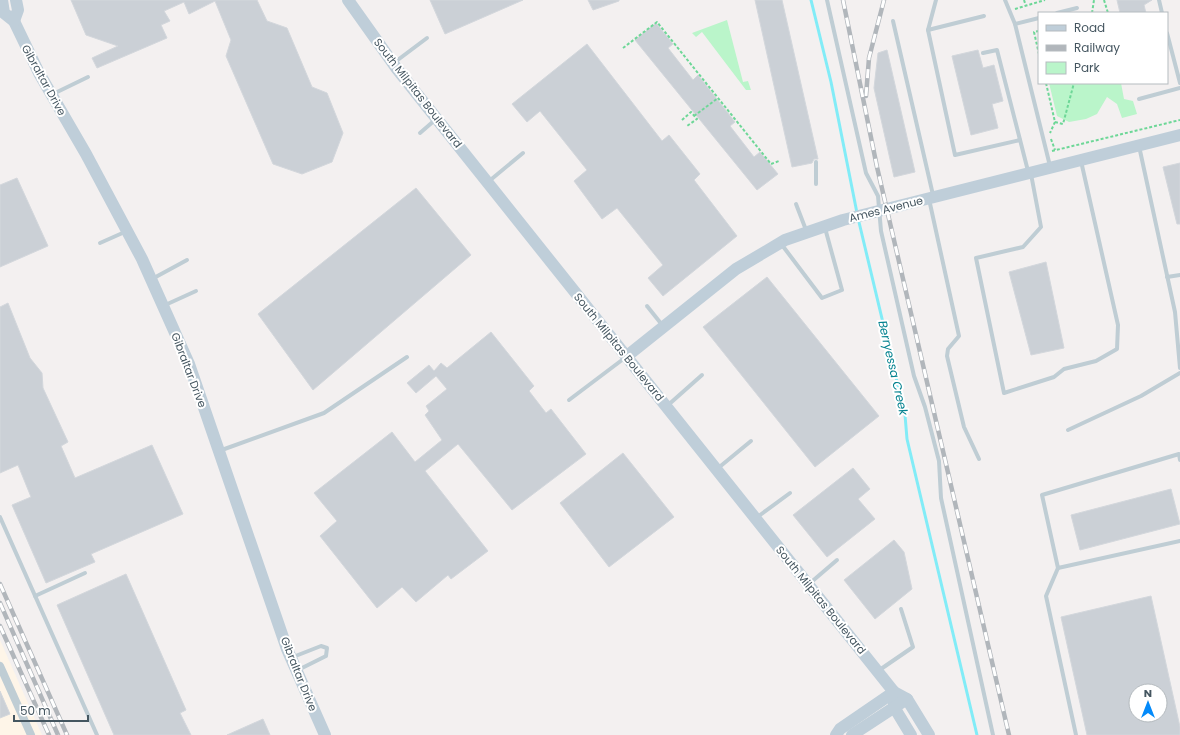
<svg xmlns="http://www.w3.org/2000/svg" width="1180" height="735" font-family="Poppins,sans-serif">
<style>
.commercial{fill:#fef5e8}
.green{fill:#baf5ca}
.lines{fill:none;stroke-linecap:round;stroke-linejoin:round}
.stream{stroke:#82ecf7;stroke-width:3}
.building{fill:#cbd0d6;stroke:#d3d7dc;fill-rule:evenodd}
.path{stroke:#6dd797;stroke-width:2;stroke-dasharray:3 2;stroke-linecap:butt}
.lane{stroke:#bfcdd4;stroke-width:4}
.street{stroke:#bfcdd4;stroke-width:8}
.secondary{stroke:#bfced9;stroke-width:12}
.rail-casing{stroke:#b1b6bb;stroke-width:4.5}
.rail{stroke:#fff;stroke-width:3;stroke-dasharray:9;stroke-linecap:butt}
.labels{text-anchor:middle;stroke-width:4;stroke-linejoin:round;paint-order:stroke}
.street-label{font-size:11px;fill:#455660;stroke:#fff}
.water-label{font-size:12px;font-style:italic;fill:#04828f;stroke:#fff}
</style>
<rect width="100%" height="100%" fill="#f3f0f0"/>
<!-- commercial -->
<path class="commercial" d="M 0,640 L 42,735 L 0,735 Z"/>
<!-- green -->
<g class="green">
<path d="M 727,20 L 743,82 L 748,81 L 751,90 L 746,90 L 702,32 L 696,37 L 692,33 Z"/>
<path d="M 1049,83 L 1121,83 L 1124,99 L 1133,101 L 1137,114 L 1122,118 L 1117,104 L 1107,97 L 1097,114 L 1086,119 L 1069,122 L 1057,116 Z"/>
</g>
<g class="lines">
<!-- stream -->
<g class="stream">
<path d="M 811,0 L 831,82 L 857,213"/>
<path d="M 858,218 L 905,415 L 907,439 L 977,735"/>
</g>
</g>
<!-- building -->
<g class="building">
<path d="M 71,0 L 257,0 L 267,21 L 287,28 L 312,87 L 327,93 L 343,133 L 332,162 L 302,174 L 273,164 L 226,56 L 231,40 L 215,1 L 189,14 L 184,2 L 164,11 L 170,21 L 161,25 L 167,38 L 97,68 L 92,58 L 118,46 L 86,35 Z"/>
<path d="M 430,0 L 523,0 L 445,34 Z"/>
<path d="M 588,0 L 619,0 L 619,1 L 593,10 Z"/>
<path d="M 755,0 L 782,0 L 818,159 L 814,159 L 812,163 L 792,167 Z"/>
<path d="M 1117,0 L 1152,0 L 1144,5 L 1146,13 L 1120,13 Z"/>
<path d="M 656,23 L 673,44 L 668,48 L 693,80 L 698,75 L 735,122 L 730,126 L 754,157 L 760,152 L 778,174 L 757,190 L 635,40 Z"/>
<path d="M 587,44 L 662,141 L 669,135 L 700,174 L 694,180 L 737,236 L 663,296 L 648,278 L 663,265 L 617,208 L 602,219 L 574,181 L 587,170 L 540,111 L 527,122 L 512,104 Z"/>
<path d="M 887,50 L 915,172 L 894,177 L 874,88 L 878,53 Z"/>
<path d="M 978,50 L 983,68 L 994,65 L 1003,101 L 992,104 L 998,128 L 971,135 L 952,56 Z"/>
<path d="M 1180,163 L 1180,224 L 1177,224 L 1163,167 Z"/>
<path d="M 17,178 L 48,246 L 0,267 L 0,185 Z"/>
<path d="M 416,188 L 471,255 L 313,390 L 258,314 Z"/>
<path d="M 1046,262 L 1064,348 L 1031,355 L 1009,272 Z"/>
<path d="M 767,277 L 879,416 L 815,467 L 703,327 Z"/>
<path d="M 8,303 L 30,358 L 42,373 L 43,388 L 68,442 L 61,446 L 75,478 L 152,445 L 183,514 L 91,554 L 95,562 L 46,583 L 12,505 L 31,497 L 18,465 L 0,473 L 0,307 Z"/>
<path d="M 491,332 L 534,386 L 529,391 L 546,413 L 551,409 L 586,454 L 512,510 L 458,444 L 425,471 L 488,551 L 451,579 L 448,575 L 416,602 L 402,587 L 377,608 L 320,536 L 337,521 L 314,493 L 392,432 L 415,462 L 442,440 L 425,415 L 429,411 L 426,406 L 447,389 L 436,376 L 416,393 L 407,383 L 429,365 L 434,371 L 441,363 L 447,368 Z"/>
<path d="M 623,453 L 674,517 L 609,567 L 560,503 Z"/>
<path d="M 853,468 L 870,489 L 858,499 L 875,519 L 827,557 L 793,515 Z"/>
<path d="M 1171,489 L 1180,524 L 1080,550 L 1071,515 Z"/>
<path d="M 894,540 L 904,552 L 912,589 L 875,619 L 844,580 Z"/>
<path d="M 126,574 L 186,710 L 180,713 L 191,735 L 114,735 L 57,605 Z"/>
<path d="M 1151,596 L 1180,727 L 1180,735 L 1087,735 L 1061,617 ZM 1136,691 L 1160,691 L 1160,715 L 1136,715 Z"/>
<path d="M 0,691 L 10,714 L 0,718 Z"/>
<path d="M 263,719 L 270,735 L 227,735 Z"/>
</g>
<g class="lines">
<!-- path -->
<g class="path">
<path d="M 1024,0 L 1026,6"/>
<path d="M 1104,0 L 1108,13"/>
<path d="M 1015,9 L 1045,0"/>
<path d="M 1092,13 L 1094,0"/>
<path d="M 1039,31 L 1034,32 L 1039,54"/>
<path d="M 623,48 L 657,22 L 771,164 L 779,161"/>
<path d="M 1046,83 L 1055,122 L 1050,133"/>
<path d="M 694,116 L 718,98"/>
<path d="M 682,120 L 691,112 L 697,119 L 687,126"/>
<path d="M 1055,122 L 1063,124 L 1074,83"/>
<path d="M 1051,139 L 1055,150"/>
<path d="M 1052,151 L 1180,120"/>
</g>
<!-- lane -->
<g class="lane">
<path d="M 827,0 L 866,173 L 878,196 L 881,231 L 914,376 L 925,407 L 939,461 L 941,498 L 993,735"/>
<path d="M 936,0 L 928,30 L 955,155 L 1020,140"/>
<path d="M 1005,0 L 1015,24"/>
<path d="M 1159,0 L 1162,13"/>
<path d="M 1057,13 L 1077,8"/>
<path d="M 1039,18 L 1015,24 L 1050,166"/>
<path d="M 893,21 L 933,195"/>
<path d="M 928,30 L 984,16"/>
<path d="M 1167,33 L 1180,83"/>
<path d="M 983,53 L 997,50 L 1028,171"/>
<path d="M 395,62 L 427,38"/>
<path d="M 53,94 L 88,77"/>
<path d="M 1139,99 L 1180,88"/>
<path d="M 420,133 L 435,120"/>
<path d="M 1139,146 L 1175,312 L 1180,368"/>
<path d="M 816,162 L 816,184"/>
<path d="M 1031,174 L 1041,227 L 1023,247 L 976,258 L 1004,393 L 1054,377 L 1064,369 L 1096,361 L 1117,349 L 1118,325 L 1081,161"/>
<path d="M 488,182 L 523,153"/>
<path d="M 929,199 L 959,336 L 948,349 L 947,356 L 964,427 L 979,459"/>
<path d="M 796,204 L 806,230"/>
<path d="M 100,243 L 127,231"/>
<path d="M 782,245 L 822,298 L 842,290 L 825,228"/>
<path d="M 1167,277 L 1180,275"/>
<path d="M 152,279 L 187,260"/>
<path d="M 163,306 L 196,291"/>
<path d="M 647,306 L 663,326"/>
<path d="M 569,400 L 626,357"/>
<path d="M 667,406 L 702,375"/>
<path d="M 1068,430 L 1141,396 L 1180,373"/>
<path d="M 219,451 L 324,413 L 407,357"/>
<path d="M 717,469 L 751,441"/>
<path d="M 0,517 L 97,735"/>
<path d="M 756,518 L 790,493"/>
<path d="M 1180,541 L 1058,568 L 1042,495 L 1179,454 L 1180,460"/>
<path d="M 1058,568 L 1046,596 L 1076,735"/>
<path d="M 809,584 L 837,560"/>
<path d="M 35,596 L 85,573"/>
<path d="M 293,657 L 321,646 L 327,648 L 326,656 L 298,670"/>
<path d="M 878,671 L 913,647 L 901,609"/>
</g>
<!-- street -->
<path class="street" d="M 0,666 L 31,735"/>
<!-- secondary -->
<g class="secondary">
<path d="M 2,0 L 4,13 L 14,21 L 39,73 L 86,154 L 142,259 L 189,364 L 287,649 L 325,735"/>
<path d="M 348,0 L 397,69 L 894,692 L 907,699 L 929,735"/>
<path d="M 14,21 L 18,10 L 16,0"/>
<path d="M 627,356 L 736,269 L 785,240 L 843,220 L 1180,135"/>
<path d="M 894,699 L 894,707 L 911,735"/>
<path d="M 836,735 L 840,729 L 894,692"/>
<path d="M 852,735 L 907,699"/>
</g>
<!-- rail casing -->
<g class="rail-casing">
<g id="rail">
<path d="M 843,0 L 877,167 L 1009,735"/>
<path d="M 866,96 L 869,58 L 884,0"/>
<path d="M 0,584 L 67,735"/>
<path d="M 0,603 L 58,735"/>
<path d="M 0,626 L 49,735"/>
</g>
</g>
<!-- rail -->
<use href="#rail" class="rail"/>
</g>
<g class="labels">
<!-- street labels -->
<g class="street-label">
<text transform="translate(44 80) rotate(61)" y="4">Gibraltar Drive</text>
<text transform="translate(418 93) rotate(52)" y="4">South Milpitas Boulevard</text>
<text transform="translate(886 209) rotate(-14)" y="4">Ames Avenue</text>
<text transform="translate(619 347) rotate(51)" y="4">South Milpitas Boulevard</text>
<text transform="translate(189 370) rotate(69)" y="4">Gibraltar Drive</text>
<text transform="translate(821 600) rotate(51)" y="4">South Milpitas Boulevard</text>
<text transform="translate(299 674) rotate(68)" y="4">Gibraltar Drive</text>
</g>
<!-- water labels -->
<g class="water-label">
<text transform="translate(893 368) rotate(77)" y="4">Berryessa Creek</text>
</g>
</g>
<!-- legend -->
<rect x="1038" y="12" width="130" height="72" fill="#ffffff" stroke="#b5bbbf"/>
<rect x="1046" y="25" width="20" height="6" fill="#bfced9" stroke="#b5bbbf"/>
<text x="1074" y="32" font-size="12" fill="#455660">Road</text>
<rect x="1046" y="45" width="20" height="6" fill="#b1b6bb" stroke="#b5bbbf"/>
<text x="1074" y="52" font-size="12" fill="#455660">Railway</text>
<rect x="1046" y="62" width="20" height="12" fill="#baf5ca" stroke="#b5bbbf"/>
<text x="1074" y="72" font-size="12" fill="#455660">Park</text>
<!-- north arrow -->
<g transform="translate(1148 703)"><circle r="19" fill="#ffffff" stroke="#b5bbbf"/>
<path d="M0-3L7 15L0 10L-7 15Z" fill="#038afa"/>
<text y="-6" font-size="11" font-weight="bold" text-anchor="middle" fill="#455660">N</text>
</g>
<!-- scale -->
<path d="M14 715v6h74v-6" fill="none" stroke="#455660" stroke-width="2"/>
<text x="20" y="715" font-size="12" fill="#455660" stroke="#ffffff" stroke-width="3" paint-order="stroke">50 m</text>
</svg>
